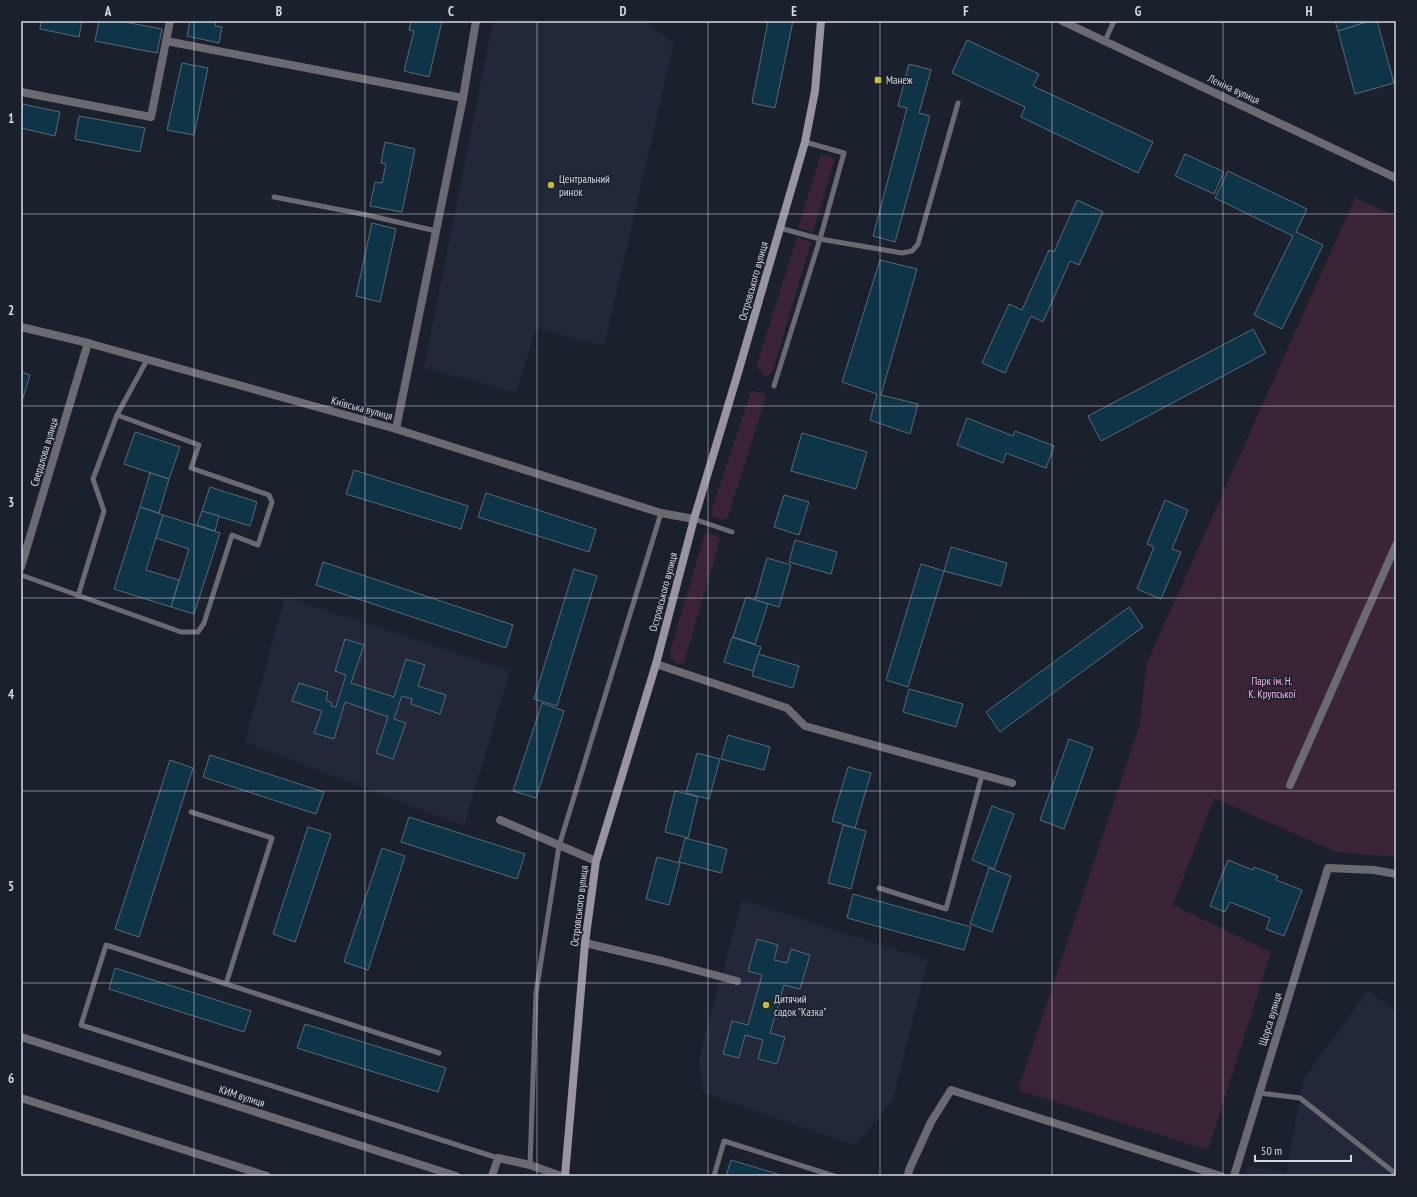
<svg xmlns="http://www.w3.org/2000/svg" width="1417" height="1197" font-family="'PT Sans Narrow',sans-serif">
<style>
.built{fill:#22283a}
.green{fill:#3b2436}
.building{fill:#0e3447;stroke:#5a6b76}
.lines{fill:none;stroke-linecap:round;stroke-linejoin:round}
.service{stroke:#6c6a71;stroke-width:5}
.minor{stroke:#6c6a71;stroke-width:8}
.tertiary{stroke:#6c6a71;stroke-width:8}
.secondary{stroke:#9894a0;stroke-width:8}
.grid{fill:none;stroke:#d4d8e1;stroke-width:1;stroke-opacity:0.55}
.poi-dot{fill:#caba3a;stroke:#1b202d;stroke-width:1.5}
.labels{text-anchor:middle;stroke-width:3;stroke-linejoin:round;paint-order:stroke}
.poi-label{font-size:11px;fill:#d4d8e1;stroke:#1b202d;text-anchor:start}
.street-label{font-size:11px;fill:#d4d8e1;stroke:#1b202d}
.park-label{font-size:11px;fill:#f9b7e9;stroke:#1b202d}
.neatline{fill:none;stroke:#d4d8e1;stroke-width:1.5}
.grid-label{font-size:13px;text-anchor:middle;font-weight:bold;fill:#d4d8e1}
</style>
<rect width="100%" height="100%" fill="#1b202d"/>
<!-- built -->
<g class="built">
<path d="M 493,21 L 645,21 L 674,43 L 604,346 L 536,328 L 516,392 L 424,368 Z"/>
<path d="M 285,597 L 510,671 L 464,826 L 245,742 Z"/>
<path d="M 742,900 L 928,960 L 893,1099 L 867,1132 L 854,1145 L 704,1093 L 699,1058 Z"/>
<path d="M 1368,991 L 1396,1011 L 1396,1176 L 1244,1176 L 1247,1166 L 1286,1172 L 1304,1078 Z"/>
</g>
<!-- green -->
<g class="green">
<path d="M 821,154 L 835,159 L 813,232 L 798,228 Z"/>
<path d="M 1355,198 L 1396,216 L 1396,857 L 1336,852 L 1214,798 L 1173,905 L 1271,952 L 1208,1150 L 1018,1090 L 1140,724 L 1146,665 Z"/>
<path d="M 797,237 L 811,242 L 773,370 L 769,375 L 763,376 L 757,364 Z"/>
<path d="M 755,391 L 765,394 L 765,400 L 728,517 L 723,520 L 712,516 L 711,512 L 751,392 Z"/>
<path d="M 705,533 L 717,536 L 720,540 L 684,662 L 677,664 L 671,659 L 670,652 Z"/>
</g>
<!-- building -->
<g class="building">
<path d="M 41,21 L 82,21 L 79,37 L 40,29 Z"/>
<path d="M 99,21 L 119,21 L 162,29 L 157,53 L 95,41 Z"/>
<path d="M 190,21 L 216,21 L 215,26 L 222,27 L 219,43 L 187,36 Z"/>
<path d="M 411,21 L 442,21 L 429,77 L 404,71 L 414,31 L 409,30 Z"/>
<path d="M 768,21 L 793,21 L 775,108 L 752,103 Z"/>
<path d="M 1335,21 L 1370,21 L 1338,31 Z"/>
<path d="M 1370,21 L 1377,21 L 1394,83 L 1355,94 L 1338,31 Z"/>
<path d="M 967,40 L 1039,74 L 1033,86 L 1153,142 L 1138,173 L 1021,117 L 1025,107 L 952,73 Z"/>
<path d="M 182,63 L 208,68 L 194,135 L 167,130 Z"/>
<path d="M 909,64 L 931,70 L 919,113 L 930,116 L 895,242 L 873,236 L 907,108 L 898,106 Z"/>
<path d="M 22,104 L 60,112 L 55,136 L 21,128 Z"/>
<path d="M 79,116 L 145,128 L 140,152 L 75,139 Z"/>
<path d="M 385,142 L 415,149 L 402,212 L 370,206 L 375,182 L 382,183 L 386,164 L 381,163 Z"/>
<path d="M 1185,154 L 1224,172 L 1214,194 L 1175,176 Z"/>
<path d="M 1228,171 L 1307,209 L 1296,232 L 1323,245 L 1282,329 L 1254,315 L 1293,236 L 1215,198 Z"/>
<path d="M 1077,200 L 1103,212 L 1079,265 L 1070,261 L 1043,322 L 1031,316 L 1005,373 L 982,363 L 1009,304 L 1022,310 L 1049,250 L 1054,252 Z"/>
<path d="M 372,223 L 396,229 L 380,302 L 356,296 Z"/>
<path d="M 880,260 L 917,269 L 881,395 L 918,404 L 910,434 L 870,420 L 877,394 L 842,382 Z"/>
<path d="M 1253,329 L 1266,353 L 1101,441 L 1088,416 Z"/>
<path d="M 21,372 L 30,375 L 21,404 Z"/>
<path d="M 967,418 L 1013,436 L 1015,431 L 1054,446 L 1046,468 L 1006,453 L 1003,463 L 957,445 Z"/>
<path d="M 135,432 L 180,447 L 169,479 L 124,464 Z"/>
<path d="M 802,433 L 867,452 L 856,489 L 791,471 Z"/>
<path d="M 354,470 L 468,506 L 461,529 L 346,494 Z"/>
<path d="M 150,473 L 169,479 L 159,513 L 140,507 Z"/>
<path d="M 210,487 L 257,502 L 250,526 L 202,511 Z"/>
<path d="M 486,493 L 596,529 L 589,552 L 478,517 Z"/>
<path d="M 784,495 L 809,502 L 799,535 L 774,527 Z"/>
<path d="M 1165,500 L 1188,510 L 1172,549 L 1181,552 L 1161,599 L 1137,589 L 1154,547 L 1147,544 Z"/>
<path d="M 140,507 L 163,515 L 146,570 L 179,580 L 171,607 L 114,589 Z"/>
<path d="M 202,511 L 219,516 L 215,531 L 197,525 Z"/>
<path d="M 163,515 L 220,533 L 194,614 L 171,607 L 189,549 L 156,538 Z"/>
<path d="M 795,540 L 837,552 L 831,574 L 789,562 Z"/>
<path d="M 951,547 L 1007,563 L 1001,586 L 944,571 Z"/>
<path d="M 767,558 L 791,565 L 779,607 L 755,600 Z"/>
<path d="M 323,562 L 513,625 L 506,648 L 316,585 Z"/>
<path d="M 921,564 L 944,571 L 908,687 L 886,680 Z"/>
<path d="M 574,569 L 597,576 L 557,706 L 534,699 Z"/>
<path d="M 746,597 L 768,604 L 755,644 L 733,637 Z"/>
<path d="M 1129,607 L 1143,627 L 1000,732 L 986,712 Z"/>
<path d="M 732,637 L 761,647 L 753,671 L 724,662 Z"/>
<path d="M 345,639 L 364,645 L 351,683 L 394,697 L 406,659 L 425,665 L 418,686 L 446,695 L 440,714 L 411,704 L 412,699 L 402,696 L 394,719 L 406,723 L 393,759 L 376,753 L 388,717 L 345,702 L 334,739 L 314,733 L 322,711 L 292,701 L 299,683 L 328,692 L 326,700 L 332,703 L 331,706 L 336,707 L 346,675 L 335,671 Z"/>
<path d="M 758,654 L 799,666 L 793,688 L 752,676 Z"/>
<path d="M 909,689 L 963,704 L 956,727 L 903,712 Z"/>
<path d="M 542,703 L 564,711 L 536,798 L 513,791 Z"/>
<path d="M 728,735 L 770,747 L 764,770 L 721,759 Z"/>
<path d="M 1069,739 L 1093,748 L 1064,829 L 1040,820 Z"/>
<path d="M 697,753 L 720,759 L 709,799 L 686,793 Z"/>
<path d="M 210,755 L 324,792 L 316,814 L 203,777 Z"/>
<path d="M 170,760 L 193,768 L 139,937 L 115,929 Z"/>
<path d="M 848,767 L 871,773 L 855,828 L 832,821 Z"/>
<path d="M 675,791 L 698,797 L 688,838 L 665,832 Z"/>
<path d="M 992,806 L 1014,814 L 994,869 L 972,860 Z"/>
<path d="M 409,817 L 525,854 L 517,879 L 401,842 Z"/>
<path d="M 843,825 L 866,831 L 851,889 L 828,883 Z"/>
<path d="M 308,827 L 331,834 L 295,942 L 273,934 Z"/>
<path d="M 685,838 L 727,849 L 721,873 L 679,862 Z"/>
<path d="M 382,848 L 405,856 L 368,970 L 344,962 Z"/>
<path d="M 657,857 L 680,863 L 669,905 L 646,899 Z"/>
<path d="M 1228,860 L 1253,870 L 1254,867 L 1278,876 L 1276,880 L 1302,890 L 1284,936 L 1266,929 L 1270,918 L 1230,902 L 1225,912 L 1210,906 Z"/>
<path d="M 989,868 L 1011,876 L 992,932 L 970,924 Z"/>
<path d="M 853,894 L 971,927 L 964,950 L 847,918 Z"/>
<path d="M 757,939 L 778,945 L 774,960 L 787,963 L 791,949 L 810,955 L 800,989 L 784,985 L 770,1033 L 785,1037 L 777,1064 L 758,1059 L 763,1040 L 745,1035 L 739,1058 L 723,1054 L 732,1021 L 748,1025 L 762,975 L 748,971 Z"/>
<path d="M 115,968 L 251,1011 L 244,1032 L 109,989 Z"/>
<path d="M 305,1024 L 446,1068 L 438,1092 L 297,1048 Z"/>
<path d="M 731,1160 L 784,1176 L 726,1176 Z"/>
</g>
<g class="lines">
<!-- service -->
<g class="service">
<path d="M 1105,41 L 1114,21"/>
<path d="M 274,197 L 367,215 L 436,231"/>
<path d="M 780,228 L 820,239 L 902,253 L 912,251 L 918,244 L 958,103"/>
<path d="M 774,386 L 820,239 L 844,153 L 805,142"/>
<path d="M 117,415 L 147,360"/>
<path d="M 694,519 L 732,532"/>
<path d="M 21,575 L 181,632 L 198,632 L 204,623 L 232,535 L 258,545 L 272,502 L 269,495 L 191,468 L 199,445 L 117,415 L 93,479 L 104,511 L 78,596"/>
<path d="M 191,812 L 272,838 L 226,984"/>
<path d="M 879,888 L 946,909 L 982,775"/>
<path d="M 439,1053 L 106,945 L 81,1025 L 498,1158"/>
<path d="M 1259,1093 L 1300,1098 L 1396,1174"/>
<path d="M 530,1165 L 536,993 L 559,846 L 661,513"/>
<path d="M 714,1176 L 724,1141 L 834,1176"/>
</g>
<!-- minor -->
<g class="minor">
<path d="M 166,41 L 463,98"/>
<path d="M 21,92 L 151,117 L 170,21"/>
<path d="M 21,327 L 88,343 L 396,429 L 661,513 L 694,519"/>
<path d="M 396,429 L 463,98 L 476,21"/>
<path d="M 21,567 L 88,343"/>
<path d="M 656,664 L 787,708 L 805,726 L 1012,783"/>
<path d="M 1290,785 L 1396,545"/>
<path d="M 500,820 L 596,861"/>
<path d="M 585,943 L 662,961 L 737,981"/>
<path d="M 21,1037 L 456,1176"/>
<path d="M 21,1098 L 267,1176"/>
<path d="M 492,1176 L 498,1158 L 530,1165 L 561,1176"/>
<path d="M 908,1176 L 909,1170 L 931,1122 L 951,1090 L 1221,1176"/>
<path d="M 1234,1176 L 1328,868 L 1374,870 L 1396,874"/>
</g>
<!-- tertiary -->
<path class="tertiary" d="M 1062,21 L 1396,178"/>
<!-- secondary -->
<path class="secondary" d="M 565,1176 L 585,943 L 596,861 L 656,664 L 694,519 L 737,376 L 805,142 L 815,91 L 821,21"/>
</g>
<!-- grid -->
<path class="grid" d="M 194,21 L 194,1176M 365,21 L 365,1176M 537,21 L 537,1176M 708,21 L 708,1176M 880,21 L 880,1176M 1052,21 L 1052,1176M 1223,21 L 1223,1176M 21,214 L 1396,214M 21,406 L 1396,406M 21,598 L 1396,598M 21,791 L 1396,791M 21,983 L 1396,983"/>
<!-- markers -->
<g class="poi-dot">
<rect x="874" y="76" width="8" height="8" rx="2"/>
<circle cx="551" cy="185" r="4"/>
<circle cx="766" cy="1005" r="4"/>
</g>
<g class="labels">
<!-- poi labels -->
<g class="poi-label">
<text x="886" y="84">Манеж</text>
<text x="559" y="183">Центральний<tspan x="559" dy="13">ринок</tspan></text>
<text x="774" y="1003">Дитячий<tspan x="774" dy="13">садок "Казка"</tspan></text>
</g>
<!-- street labels -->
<g class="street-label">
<text transform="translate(1234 89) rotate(25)" y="4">Леніна вулиця</text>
<text transform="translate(753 281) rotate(-74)" y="4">Островського вулиця</text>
<text transform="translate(362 408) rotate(15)" y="4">Київська вулиця</text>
<text transform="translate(44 452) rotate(-73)" y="4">Свердлова вулиця</text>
<text transform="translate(663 592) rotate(-75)" y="4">Островського вулиця</text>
<text transform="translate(579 906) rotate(-83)" y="4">Островського вулиця</text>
<text transform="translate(1270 1019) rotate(-73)" y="4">Щорса вулиця</text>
<text transform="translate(242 1096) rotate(18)" y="4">КИМ вулиця</text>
</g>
<!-- park labels -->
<g class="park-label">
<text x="1272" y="685">Парк ім. Н.<tspan x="1272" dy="13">К. Крупської</tspan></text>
</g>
</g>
<!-- border -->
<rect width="1417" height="1197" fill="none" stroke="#1b202d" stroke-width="44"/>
<!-- scale -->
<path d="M1255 1155v6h96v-6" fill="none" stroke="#d4d8e1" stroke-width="2"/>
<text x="1261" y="1155" font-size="12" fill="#d4d8e1" stroke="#1b202d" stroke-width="3" paint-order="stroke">50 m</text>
<rect x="22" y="22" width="1373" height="1153" class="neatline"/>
<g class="grid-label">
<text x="108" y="16">A</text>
<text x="279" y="16">B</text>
<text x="451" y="16">C</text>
<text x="623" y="16">D</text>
<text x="794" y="16">E</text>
<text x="966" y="16">F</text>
<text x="1138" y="16">G</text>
<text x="1309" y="16">H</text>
<text x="11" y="123">1</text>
<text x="11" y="315">2</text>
<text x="11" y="507">3</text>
<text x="11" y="699">4</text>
<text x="11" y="891">5</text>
<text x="11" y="1083">6</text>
</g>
</svg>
